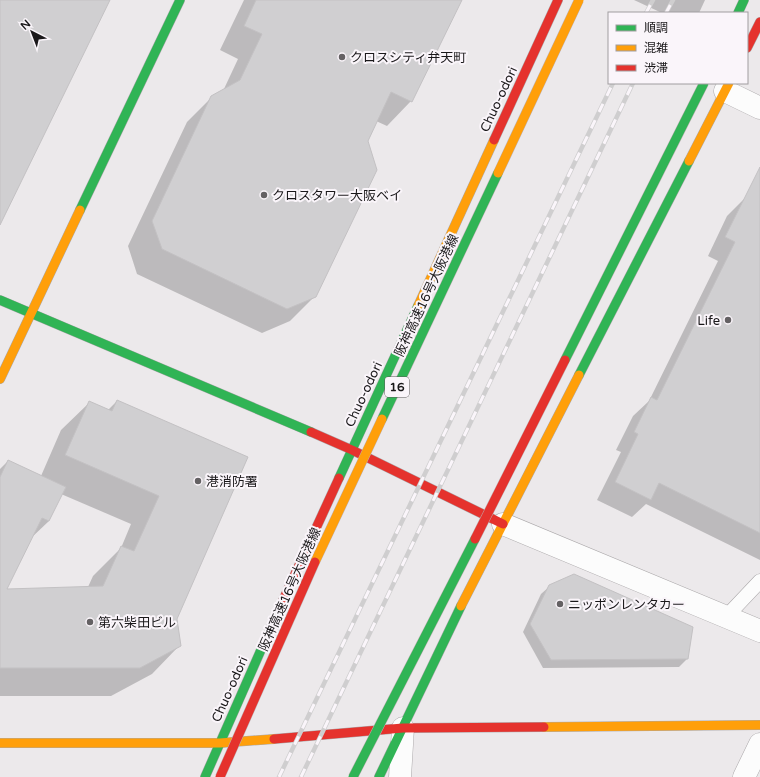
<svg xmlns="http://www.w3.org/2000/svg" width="760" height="777" font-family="'Varela Round','Noto Sans JP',sans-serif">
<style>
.shadow{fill:#0003;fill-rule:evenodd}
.building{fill:#d0cfd1;stroke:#c3c1c3}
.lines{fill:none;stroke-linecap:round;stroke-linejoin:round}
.lane-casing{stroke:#aba8aa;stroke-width:15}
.street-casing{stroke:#aba8aa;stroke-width:23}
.fast-casing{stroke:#aba8aa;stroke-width:10}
.slow-casing{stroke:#aba8aa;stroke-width:10}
.jam-casing{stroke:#aba8aa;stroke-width:10}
.lane{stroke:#fcfcfc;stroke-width:14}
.street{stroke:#fcfcfc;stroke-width:22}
.fast{stroke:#30b455;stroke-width:9}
.slow{stroke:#ff9f0a;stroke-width:9}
.jam{stroke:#e5322d;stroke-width:9}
.rail-casing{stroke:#cfcecf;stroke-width:4.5}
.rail{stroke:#faf5fa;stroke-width:3;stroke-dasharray:9;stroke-linecap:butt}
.fast-bridge-casing{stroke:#bdb0b2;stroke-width:10;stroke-linecap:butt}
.slow-bridge-casing{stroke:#bdb0b2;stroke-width:10;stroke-linecap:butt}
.jam-bridge-casing{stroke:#bdb0b2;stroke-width:10;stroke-linecap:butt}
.fast-bridge{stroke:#30b455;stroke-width:9}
.slow-bridge{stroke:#ff9f0a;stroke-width:9}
.jam-bridge{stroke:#e5322d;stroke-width:9}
.poi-dot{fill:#646163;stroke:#faf5fa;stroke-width:1.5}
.labels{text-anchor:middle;stroke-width:4;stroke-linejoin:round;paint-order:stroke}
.shield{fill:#faf5fa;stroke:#5d5a5d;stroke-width:1}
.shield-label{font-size:12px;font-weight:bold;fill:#1a181a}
.poi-label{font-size:13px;fill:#1a181a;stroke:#faf5fa;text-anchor:start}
.street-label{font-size:13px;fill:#1a181a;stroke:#faf5fa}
</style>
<rect width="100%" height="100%" fill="#ece9eb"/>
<!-- shadow -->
<g class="shadow">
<path d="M 244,0 L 460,0 L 411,101 L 387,126 L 376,121 L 366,141 L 315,296 L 290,321 L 262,333 L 137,274 L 128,246 L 187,122 L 212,97 L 223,91 L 238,59 L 220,50 Z"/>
<path d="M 634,0 L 705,0 L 699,13 L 662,13 Z"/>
<path d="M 760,179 L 760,560 L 646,504 L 632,517 L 597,500 L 621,452 L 616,450 L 633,416 L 649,401 L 718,261 L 708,256 L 727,216 L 746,197 Z"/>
<path d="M 117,401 L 247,458 L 176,619 L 180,645 L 152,674 L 111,696 L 0,696 L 0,469 L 8,461 L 41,476 L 61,430 L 90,402 L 108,410 ZM 61,494 L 131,524 L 121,548 L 93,576 L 88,587 L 5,590 L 30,539 L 49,521 Z"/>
<path d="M 550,586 L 687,659 L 679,667 L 543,668 L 523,632 L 541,594 Z"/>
</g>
<!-- building -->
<g class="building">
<path d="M 0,0 L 110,0 L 0,225 Z"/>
<path d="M 256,0 L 462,0 L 412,102 L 391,92 L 368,141 L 377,170 L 316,297 L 287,309 L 162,249 L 152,221 L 211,96 L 240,80 L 262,34 L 244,26 Z"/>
<path d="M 760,167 L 760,533 L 659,483 L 651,500 L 615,482 L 638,434 L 634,432 L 651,397 L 657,400 L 735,242 L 725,237 Z"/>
<path d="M 117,400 L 248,457 L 177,619 L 181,646 L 140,668 L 0,668 L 0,477 L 8,460 L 66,487 L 49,521 L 42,518 L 7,589 L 103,586 L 121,546 L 134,551 L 159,496 L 65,455 L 89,401 L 112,411 Z"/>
<path d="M 574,574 L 693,627 L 688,659 L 551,660 L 530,624 L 549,585 Z"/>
</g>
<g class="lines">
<!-- lane casing -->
<g class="lane-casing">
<path id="lane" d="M 726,617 L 760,581"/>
</g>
<!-- street casing -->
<g class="street-casing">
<g id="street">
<path d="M 725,91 L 760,108"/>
<path d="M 503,524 L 760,631"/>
<path d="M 400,777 L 403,728"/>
<path d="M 744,777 L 760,744"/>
</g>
</g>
<!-- fast casing -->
<g class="fast-casing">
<g id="fast">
<path d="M 738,13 L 744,0"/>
<path d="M 80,210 L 180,0"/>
<path d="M 0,300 L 311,432"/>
<path d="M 579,375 L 689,161"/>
<path d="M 339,478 L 418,306"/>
<path d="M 205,777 L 279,609"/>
<path d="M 379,777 L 461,606"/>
</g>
</g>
<!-- slow casing -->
<g class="slow-casing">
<g id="slow">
<path d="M 689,161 L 729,83"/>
<path d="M 418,306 L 494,140"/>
<path d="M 0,379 L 80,210"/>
<path d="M 461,606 L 579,375"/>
<path d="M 544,727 L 760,725"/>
<path d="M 0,743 L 220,743 L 274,739"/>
</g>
</g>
<!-- jam casing -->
<g class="jam-casing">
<g id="jam">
<path d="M 747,48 L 760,22"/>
<path d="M 494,140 L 558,0"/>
<path d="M 311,432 L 352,450 L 503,524"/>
<path d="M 279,609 L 339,478"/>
<path d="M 274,739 L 403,728 L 544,727"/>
</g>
</g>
<!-- lane -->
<use href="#lane" class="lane"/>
<!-- street -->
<use href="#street" class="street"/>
<!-- fast -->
<use href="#fast" class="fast"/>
<!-- slow -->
<use href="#slow" class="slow"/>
<!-- jam -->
<use href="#jam" class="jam"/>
<!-- rail casing -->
<g class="rail-casing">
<g id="rail">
<path d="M 646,13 L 653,0"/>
<path d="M 666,13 L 673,0"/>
<path d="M 279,777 L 613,83"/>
<path d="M 301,777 L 633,83"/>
</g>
</g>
<!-- rail -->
<use href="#rail" class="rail"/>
<!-- fast-bridge casing -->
<g class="fast-bridge-casing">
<g id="fast-bridge">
<path d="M 565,360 L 704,83"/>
<path d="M 382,419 L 498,173"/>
<path d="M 353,777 L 475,539"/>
</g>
</g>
<!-- slow-bridge casing -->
<g class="slow-bridge-casing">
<g id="slow-bridge">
<path d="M 498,173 L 579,0"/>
<path d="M 315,562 L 382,419"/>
</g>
</g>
<!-- jam-bridge casing -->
<g class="jam-bridge-casing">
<g id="jam-bridge">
<path d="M 475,539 L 565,360"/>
<path d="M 220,777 L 315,562"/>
</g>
</g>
<!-- fast-bridge -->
<use href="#fast-bridge" class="fast-bridge"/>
<!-- slow-bridge -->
<use href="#slow-bridge" class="slow-bridge"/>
<!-- jam-bridge -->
<use href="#jam-bridge" class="jam-bridge"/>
</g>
<!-- markers -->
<g class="poi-dot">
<circle cx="342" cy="57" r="4"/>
<circle cx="264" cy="195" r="4"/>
<circle cx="728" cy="320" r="4"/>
<circle cx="198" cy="481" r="4"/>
<circle cx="560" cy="604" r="4"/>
<circle cx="90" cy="622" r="4"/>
</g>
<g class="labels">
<!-- shield labels -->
<rect class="shield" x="385" y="377" width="24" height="20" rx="3"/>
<g class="shield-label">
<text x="397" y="391">16</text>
</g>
<!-- poi labels -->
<g class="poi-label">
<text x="350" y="62">クロスシティ弁天町</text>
<text x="272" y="200">クロスタワー大阪ベイ</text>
<text x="720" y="325" text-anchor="end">Life</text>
<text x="206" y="486">港消防署</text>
<text x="568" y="609">ニッポンレンタカー</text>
<text x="98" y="627">第六柴田ビル</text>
</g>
<!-- street labels -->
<g class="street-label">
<text transform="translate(498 99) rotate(-65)" y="5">Chuo-odori</text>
<text transform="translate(426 295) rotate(-65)" y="5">阪神高速16号大阪港線</text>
<text transform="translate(363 394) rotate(-65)" y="5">Chuo-odori</text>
<text transform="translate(289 589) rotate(-66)" y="5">阪神高速16号大阪港線</text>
<text transform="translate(229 689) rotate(-66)" y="5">Chuo-odori</text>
</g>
</g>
<!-- legend -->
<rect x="608" y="12" width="140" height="72" fill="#faf5fa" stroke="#a09da0"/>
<rect x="616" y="25" width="20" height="6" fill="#30b455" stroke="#a09da0"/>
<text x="644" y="32" font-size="12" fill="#1a181a">順調</text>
<rect x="616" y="45" width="20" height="6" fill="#ff9f0a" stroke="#a09da0"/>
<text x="644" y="52" font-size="12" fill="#1a181a">混雑</text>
<rect x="616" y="65" width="20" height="6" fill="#e5322d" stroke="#a09da0"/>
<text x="644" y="72" font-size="12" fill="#1a181a">渋滞</text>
<!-- north arrow -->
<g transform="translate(32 32) rotate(318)" stroke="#faf5fa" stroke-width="3" paint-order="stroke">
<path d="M0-3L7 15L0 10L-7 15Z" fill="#1a181a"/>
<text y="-6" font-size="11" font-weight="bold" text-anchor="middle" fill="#1a181a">N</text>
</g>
</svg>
